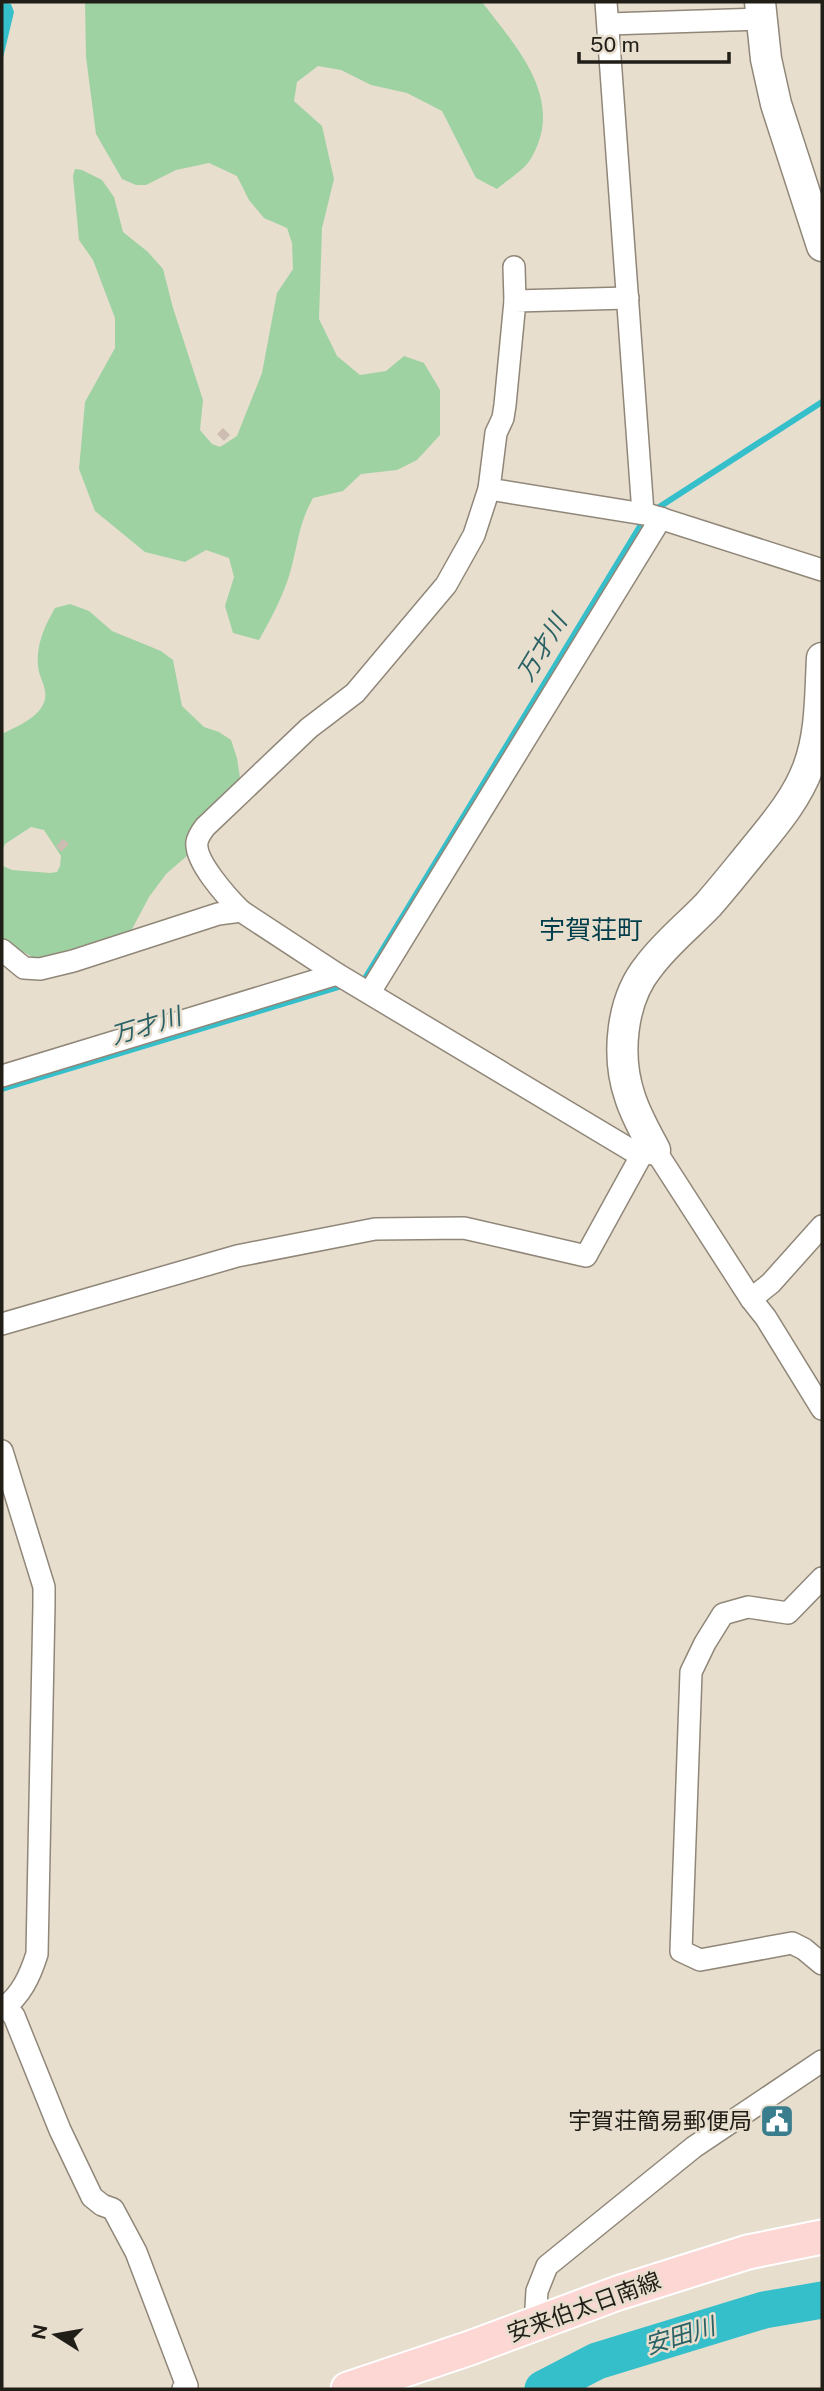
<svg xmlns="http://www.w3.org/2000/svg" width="824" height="2391" font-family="'Public Sans','Noto Sans JP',sans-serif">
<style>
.green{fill:#9fd2a2}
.water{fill:#35bfca}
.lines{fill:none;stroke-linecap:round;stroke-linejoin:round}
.stream{stroke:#35bfca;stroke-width:6}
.river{stroke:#35bfca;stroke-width:37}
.building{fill:#ccbcb2}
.street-casing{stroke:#908779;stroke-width:24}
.secondary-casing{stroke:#908779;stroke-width:33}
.primary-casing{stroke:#fff;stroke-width:37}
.street{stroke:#fff;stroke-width:21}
.secondary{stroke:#fff;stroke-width:30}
.primary{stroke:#fdd7d4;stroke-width:33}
.labels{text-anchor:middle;stroke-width:5;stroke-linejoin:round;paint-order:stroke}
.poi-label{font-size:23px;fill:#211e18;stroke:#e7dece;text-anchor:end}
.street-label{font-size:23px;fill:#211e18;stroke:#e7dece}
.water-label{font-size:24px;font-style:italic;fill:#2a6165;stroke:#e7dece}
.quarter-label{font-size:26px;fill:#003d4a;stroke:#e7dece}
</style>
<rect width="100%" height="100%" fill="#e7dece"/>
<!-- green -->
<g class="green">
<path d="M 85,2 L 482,2 C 517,48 567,100 530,160 C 523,171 507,180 497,189 L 476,178 L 442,111 L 407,93 L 371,85 L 341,70 L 318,66 L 297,82 L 294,101 L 322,126 L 334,179 L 322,228 L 319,319 L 337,356 L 360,375 L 386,371 L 404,356 L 424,363 L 440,390 L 440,435 L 417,460 L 397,470 L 361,474 L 343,491 L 313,498 C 299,524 299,538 292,565 C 286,591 272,617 259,640 L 233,633 L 225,606 L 234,577 L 229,558 L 206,550 L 185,562 L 145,552 L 95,511 L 79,469 L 85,402 L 115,348 L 115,318 L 93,260 L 79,240 L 73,176 L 75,169 L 82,170 L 102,180 L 114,197 L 123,232 L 148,252 L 163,269 L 173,308 L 203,400 L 200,430 L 212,444 L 220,447 L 237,436 L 262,373 L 277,293 L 293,269 L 292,243 L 287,228 L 264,218 L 249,200 L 237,176 L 209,163 L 176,170 L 146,185 L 136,185 L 122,179 L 96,134 L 86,57 Z"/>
<path d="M 70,604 L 89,611 L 112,631 L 161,651 L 173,660 L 182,706 L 204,727 L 219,732 L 231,740 L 237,758 L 240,778 L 236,789 L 204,816 L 188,855 L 166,874 L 149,897 L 130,933 L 51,959 L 36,959 L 2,940 L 2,863 L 3,866 L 12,870 L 50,873 L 57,872 L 60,866 L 61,856 L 44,830 L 31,827 L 5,844 L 2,851 L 2,734 C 18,726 49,714 45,691 C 44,682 38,674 38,665 C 36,645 45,625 55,608 Z"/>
</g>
<!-- water -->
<path class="water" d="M 2,2 L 11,4 L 14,12 L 2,62 Z"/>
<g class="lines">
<!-- stream -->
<g class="stream">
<path d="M 653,511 L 822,402"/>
<path d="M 364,980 L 645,518"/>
<path d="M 2,1089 L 342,986"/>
</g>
<!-- river -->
<path class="river" d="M 543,2389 L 597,2361 L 764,2310 L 822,2300"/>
</g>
<!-- building -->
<g class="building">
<path d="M 223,428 L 230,435 L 224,441 L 217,434 Z"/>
<path d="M 63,839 L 69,844 L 61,852 L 56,846 Z"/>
</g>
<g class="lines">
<!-- street casing -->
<g class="street-casing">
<g id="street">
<path d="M 606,2 L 643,513"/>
<path d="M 609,24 L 761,19"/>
<path d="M 514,267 L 515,301"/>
<path d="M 628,298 L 515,301 L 505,405 L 503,418 L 496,433 L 489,489 L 650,515 L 822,570"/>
<path d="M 241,911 C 228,898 194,861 197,842 C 198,837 202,831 205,827 L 309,728 L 355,693 L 446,585 L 474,535 L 489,489"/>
<path d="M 2,950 L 24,968 L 40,969 L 73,961 L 218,914 L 241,911 L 337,974 L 641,1156"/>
<path d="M 370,992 L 661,518"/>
<path d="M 2,1076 L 337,974"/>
<path d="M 751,1299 L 771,1283 L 822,1226"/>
<path d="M 2,1324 L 237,1256 L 375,1229 L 464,1228 L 586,1256 L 641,1156 L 655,1150 L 751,1299 L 766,1318 L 822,1409"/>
<path d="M 2,1451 L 44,1587 L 44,1604 L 37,1954 C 30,1976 21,1996 2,2009"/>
<path d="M 822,1578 L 788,1613 L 748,1607 L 723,1614 L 705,1643 L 691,1672 L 681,1951 L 700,1960 L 792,1943 L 804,1949 L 822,1964"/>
<path d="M 5,2007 L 14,2016 L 60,2130 L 92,2197 L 102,2205 L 113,2209 L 136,2252 L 187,2386 L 183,2389"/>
<path d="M 535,2324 L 537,2291 L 547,2266 L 694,2147 L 822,2061"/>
</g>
</g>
<!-- secondary casing -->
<g class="secondary-casing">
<g id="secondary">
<path d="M 760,2 L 766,59 L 776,104 L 822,246"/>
<path d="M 655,1150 C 646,1133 636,1116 630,1097 C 616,1056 621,1000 649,966 C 666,943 689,925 708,905 C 723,888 738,869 752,852 C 773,826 796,800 808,768 C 821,734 820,695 822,658"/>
</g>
</g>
<!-- primary casing -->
<g class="primary-casing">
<path id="primary" d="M 348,2389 L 470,2348 L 618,2293 L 748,2252 L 822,2237"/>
</g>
<!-- street -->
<use href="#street" class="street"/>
<!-- secondary -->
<use href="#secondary" class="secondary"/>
<!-- primary -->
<use href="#primary" class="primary"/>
</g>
<!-- icons -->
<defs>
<g id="civic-square" transform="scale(1.75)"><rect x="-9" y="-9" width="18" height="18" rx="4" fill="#3a7d8d" stroke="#e7dece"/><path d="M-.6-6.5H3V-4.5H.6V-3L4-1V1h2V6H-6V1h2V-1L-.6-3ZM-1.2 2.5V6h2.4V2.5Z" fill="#fff"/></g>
</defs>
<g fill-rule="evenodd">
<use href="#civic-square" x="777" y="2121"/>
</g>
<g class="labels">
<!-- poi labels -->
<g class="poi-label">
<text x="752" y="2129">宇賀荘簡易郵便局</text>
</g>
<!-- street labels -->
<g class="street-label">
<text transform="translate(584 2307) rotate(-20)" y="8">安来伯太日南線</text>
</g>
<!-- water labels -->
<g class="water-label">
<text transform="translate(542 648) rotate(-59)" y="8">万才川</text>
<text transform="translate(146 1026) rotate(-17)" y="8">万才川</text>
<text transform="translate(680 2336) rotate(-17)" y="8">安田川</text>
</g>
<!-- quarter labels -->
<g class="quarter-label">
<text x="591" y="939">宇賀荘町</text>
</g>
</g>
<!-- border -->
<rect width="824" height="2391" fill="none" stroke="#211e18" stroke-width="7"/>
<!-- north arrow -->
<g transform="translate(56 2335) rotate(281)" stroke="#e7dece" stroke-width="5" paint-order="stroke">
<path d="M0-5L12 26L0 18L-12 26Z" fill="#211e18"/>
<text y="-10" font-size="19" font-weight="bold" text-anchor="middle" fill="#211e18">N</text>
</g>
<!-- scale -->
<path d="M579 52v10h150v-10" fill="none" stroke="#211e18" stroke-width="3.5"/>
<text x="590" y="52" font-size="21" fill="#211e18" stroke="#e7dece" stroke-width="5" paint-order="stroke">50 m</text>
</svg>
